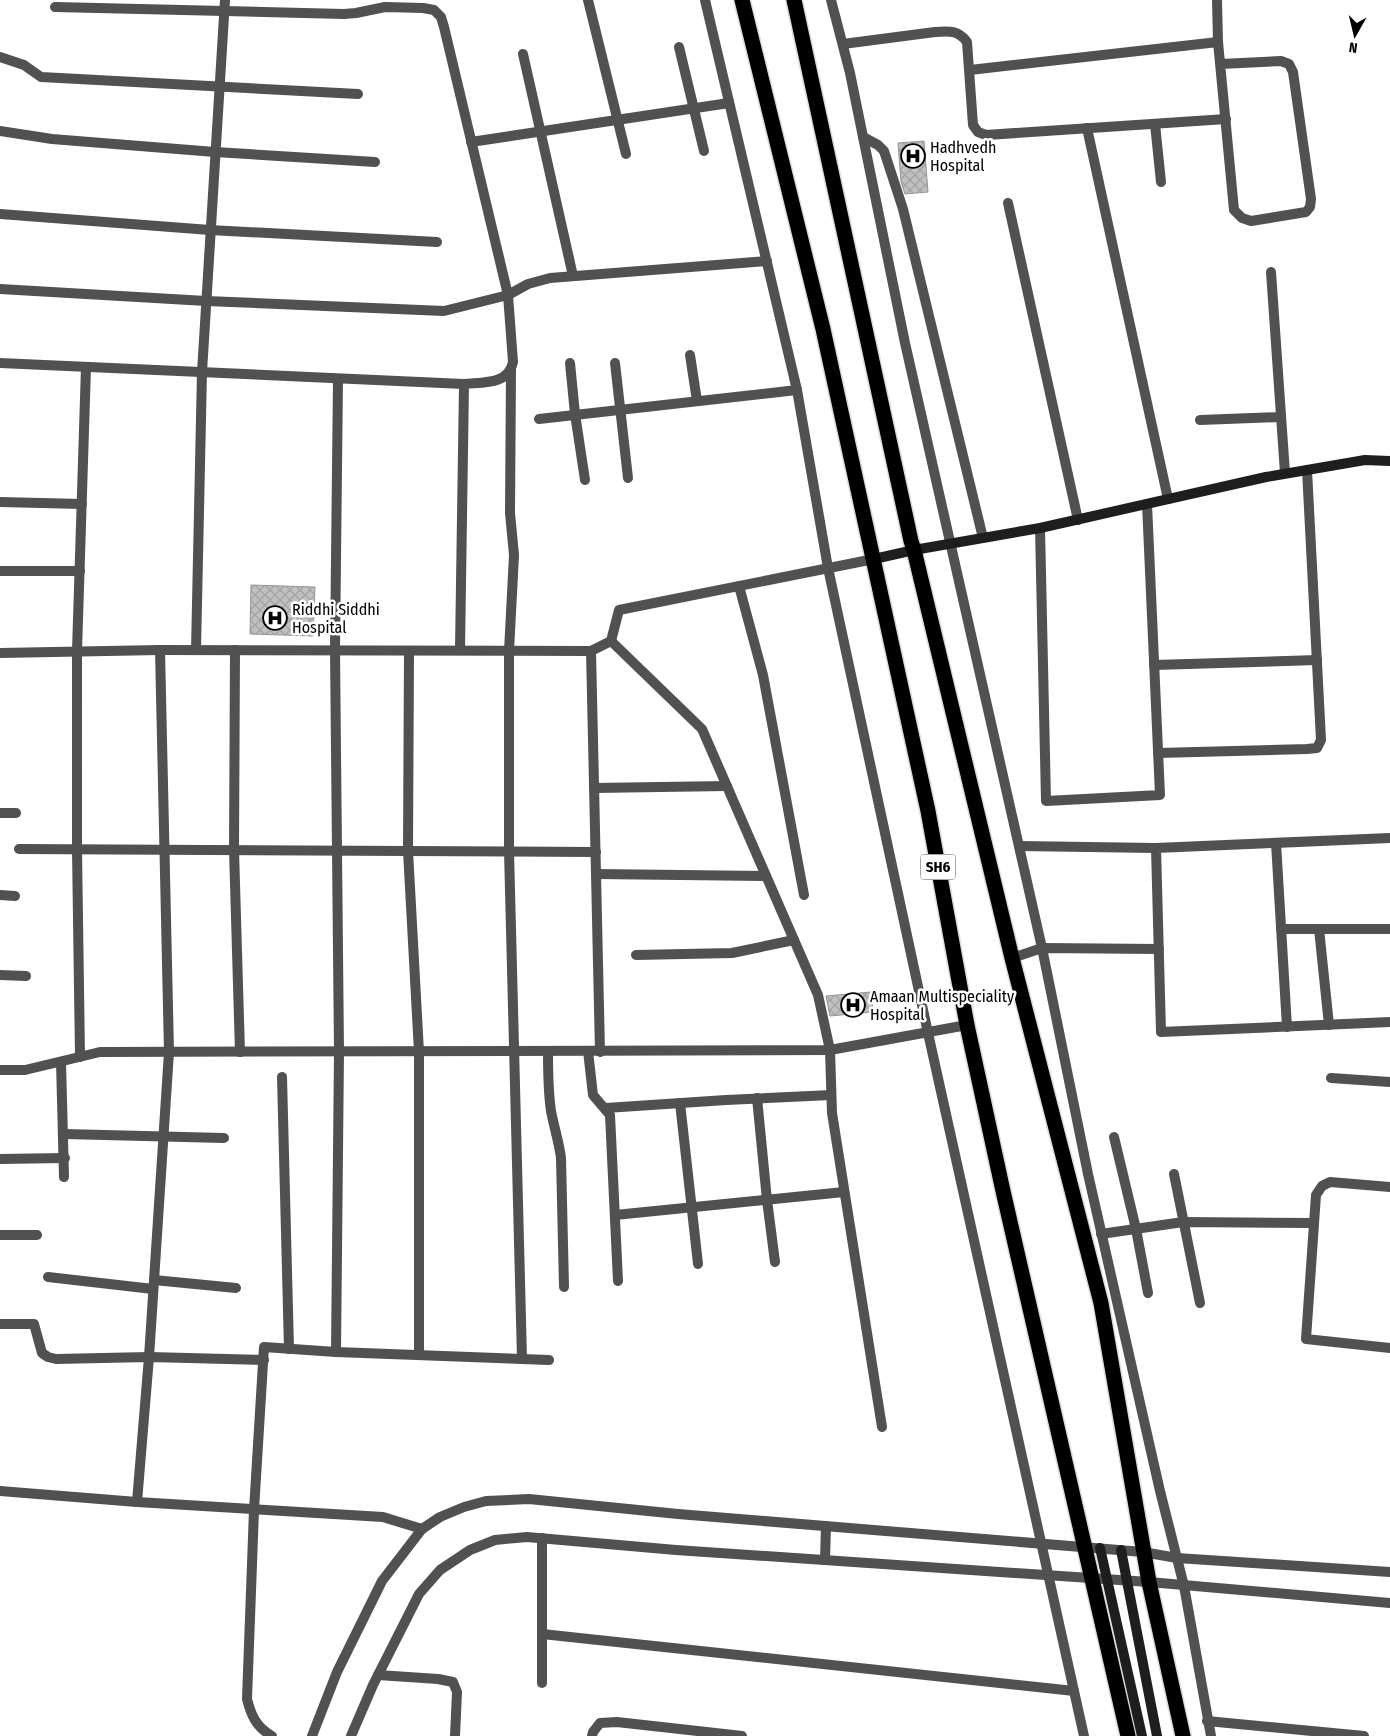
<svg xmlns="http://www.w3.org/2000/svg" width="1390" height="1736" font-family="'Fira Sans Condensed',sans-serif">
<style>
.building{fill:url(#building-cross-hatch);stroke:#959595}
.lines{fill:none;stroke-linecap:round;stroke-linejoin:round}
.highway-casing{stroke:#dbdbdb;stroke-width:18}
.lane{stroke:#515151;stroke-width:10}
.street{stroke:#515151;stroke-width:10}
.secondary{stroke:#1e1e1e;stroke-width:10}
.highway{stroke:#000;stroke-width:15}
.labels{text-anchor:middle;stroke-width:5;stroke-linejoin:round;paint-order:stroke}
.shield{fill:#fff;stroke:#4c4c4c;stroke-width:1}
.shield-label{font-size:15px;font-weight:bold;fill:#000}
.poi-label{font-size:16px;fill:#000;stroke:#fff;text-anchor:start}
</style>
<defs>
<pattern id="building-cross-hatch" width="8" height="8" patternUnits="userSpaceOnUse" patternTransform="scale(1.25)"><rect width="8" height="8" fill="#c0c0c0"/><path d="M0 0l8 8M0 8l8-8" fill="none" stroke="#a3a3a3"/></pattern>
</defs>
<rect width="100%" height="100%" fill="#fff"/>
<!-- building -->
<g class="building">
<path d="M 924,141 L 928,192 L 905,194 L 901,182 L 898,143 Z"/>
<path d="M 251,585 L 315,587 L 313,636 L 250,634 Z"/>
<path d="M 871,992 L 873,1012 L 830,1016 L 826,996 Z"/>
</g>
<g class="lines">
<!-- highway casing -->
<g class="highway-casing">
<g id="highway">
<path d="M 742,0 L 823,329 L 928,811 L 967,1025 L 1003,1191 L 1128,1736"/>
<path d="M 794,0 L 911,541 L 914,550 L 1012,958 L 1101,1303 L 1149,1582 L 1183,1736"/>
</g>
</g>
<!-- lane -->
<g class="lane">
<path d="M 254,1510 L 247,1699 C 251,1715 256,1727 272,1736"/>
<path d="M 542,1634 L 1074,1691"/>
<path d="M 378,1675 L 438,1679 L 453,1682 L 457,1692 L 455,1736"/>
<path d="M 542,1683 L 542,1538"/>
<path d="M 1207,1721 L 1364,1736"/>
<path d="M 592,1736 L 593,1732 L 600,1723 L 617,1722 L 742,1736"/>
</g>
<!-- street -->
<g class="street">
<path d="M 588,0 L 626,154"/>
<path d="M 705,0 L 797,390 L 828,568 L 928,1033 L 1084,1736"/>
<path d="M 831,0 L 850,73 L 905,343 L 1042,948 L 1088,1174 L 1160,1491 L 1184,1586 L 1211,1736"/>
<path d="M 1217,0 L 1218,42 L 1234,210 L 1242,218 L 1251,221 L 1306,212 L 1310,207 L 1311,199 L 1293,72 L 1289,64 L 1281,61 L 1221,64"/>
<path d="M 843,44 L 935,32 C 949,31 958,30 967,42 L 973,125 L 978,132 L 986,135 L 1226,119"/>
<path d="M 679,47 L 704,151"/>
<path d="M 523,54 L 573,276"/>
<path d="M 0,57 L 24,65 L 41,77 L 358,94"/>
<path d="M 970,70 L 1218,42"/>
<path d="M 1155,124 L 1161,182"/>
<path d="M 1087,128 L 1168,499"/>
<path d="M 0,131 L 52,139 L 215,152 L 375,162"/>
<path d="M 863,137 L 878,145 L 884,151 L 903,209 L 983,538"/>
<path d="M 471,142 L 729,103"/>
<path d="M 1008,203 L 1078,520"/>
<path d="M 0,214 L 210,230 L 437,242"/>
<path d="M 1271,272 L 1285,473"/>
<path d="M 0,289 L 206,301 L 444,311 L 508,295 L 528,284 L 550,278 L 767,261"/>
<path d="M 690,355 L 697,401"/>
<path d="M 0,363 L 464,384 C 483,382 508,385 513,362 L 508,295 L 444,27 L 441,17 L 434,10 L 423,8 L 385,7 L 356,13 L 344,14 L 55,7"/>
<path d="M 570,363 L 575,414 L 585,480"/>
<path d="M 615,363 L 628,478"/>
<path d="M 511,370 L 510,513 L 514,555 L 509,651 L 509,851 L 522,1359"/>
<path d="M 539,419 L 797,390"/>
<path d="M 1200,420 L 1281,417"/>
<path d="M 0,502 L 82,504"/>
<path d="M 1040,528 L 1046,801 L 1160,795 L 1147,504"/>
<path d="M 0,571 L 80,571"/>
<path d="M 739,586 L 763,675 L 804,895"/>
<path d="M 611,641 L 702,729 L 818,995 L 830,1050 L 832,1113 L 882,1427"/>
<path d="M 196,650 L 202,372 L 225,0"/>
<path d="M 235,650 L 234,850 L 240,1052"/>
<path d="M 460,650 L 464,384"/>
<path d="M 409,651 L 408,851 L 419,1052 L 419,1355"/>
<path d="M 591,651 L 600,1052"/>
<path d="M 0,653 L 160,650 L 591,651 L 611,641 L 619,610 L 874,559"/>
<path d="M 1154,665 L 1317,660"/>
<path d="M 1158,753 L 1307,749 L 1317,748 L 1321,740 L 1307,470"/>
<path d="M 594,788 L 727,786"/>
<path d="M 0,813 L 16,813"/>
<path d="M 1390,838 L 1156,848 L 1161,1032 L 1390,1022"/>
<path d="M 1276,843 L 1287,1027"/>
<path d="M 1019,846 L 1156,848"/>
<path d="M 19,849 L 596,852"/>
<path d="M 596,874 L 766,876"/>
<path d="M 0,895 L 15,896"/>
<path d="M 1281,929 L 1319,929"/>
<path d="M 636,955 L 732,953 L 794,940"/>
<path d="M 1012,958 L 1042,948 L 1159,949"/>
<path d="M 0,975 L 26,976"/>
<path d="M 1329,1025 L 1319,929 L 1390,929"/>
<path d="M 548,1051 C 548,1071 548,1091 551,1111 C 554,1127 559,1142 561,1158 L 564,1287"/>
<path d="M 588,1051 L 593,1095 L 610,1115 L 618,1281"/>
<path d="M 80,1057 L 77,849 L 77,651 L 86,367"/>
<path d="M 61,1062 L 64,1177"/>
<path d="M 0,1070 L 25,1070 L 100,1052 L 830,1050 L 967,1025"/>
<path d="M 282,1077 L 289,1349"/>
<path d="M 1331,1078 L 1390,1082"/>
<path d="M 757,1098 L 767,1200 L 775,1262"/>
<path d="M 680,1103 L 698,1264"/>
<path d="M 606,1108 L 726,1100 L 831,1095"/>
<path d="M 64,1134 L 224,1138"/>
<path d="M 1114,1137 L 1136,1229 L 1148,1293"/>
<path d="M 0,1159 L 65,1158"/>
<path d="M 1174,1174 L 1200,1303"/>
<path d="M 1390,1187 L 1330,1182 L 1322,1186 L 1316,1195 L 1306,1339 L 1390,1348"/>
<path d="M 615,1215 L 844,1192"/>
<path d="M 1101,1234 L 1183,1222 L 1314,1223"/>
<path d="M 0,1235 L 37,1235"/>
<path d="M 48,1277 L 153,1289"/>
<path d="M 154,1280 L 236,1288"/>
<path d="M 0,1324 L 34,1324 L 42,1353 L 48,1357 L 56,1359 L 149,1357 L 264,1360"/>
<path d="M 336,1352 L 339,1052 L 335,650 L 338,379"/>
<path d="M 0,1491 L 137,1502 L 383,1517 L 422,1529"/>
<path d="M 137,1502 L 149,1357 L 169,1052 L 160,650"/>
<path d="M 254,1510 L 264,1347 L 336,1352 L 549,1360"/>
<path d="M 825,1560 L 826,1526"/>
<path d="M 312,1736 L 337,1672 L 382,1581 L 422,1529 L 440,1517 L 464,1507 L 486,1501 L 529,1499 L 678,1514 L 1143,1552 L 1177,1558 L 1390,1572"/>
<path d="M 351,1736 L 373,1685 L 419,1594 L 440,1570 L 470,1550 L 495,1540 L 527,1537 L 676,1550 L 1149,1582 L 1390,1603"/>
</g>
<!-- secondary -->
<g class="secondary">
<path d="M 874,559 L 914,550 L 1040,528 L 1266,477 L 1365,460 L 1390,461"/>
<path d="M 1100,1548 L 1142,1736"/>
<path d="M 1121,1550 L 1157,1736"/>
</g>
<!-- highway -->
<use href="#highway" class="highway"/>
</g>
<!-- icons -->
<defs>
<g id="hospital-ring" transform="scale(1.25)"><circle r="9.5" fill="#fff" stroke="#000" stroke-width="1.5"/><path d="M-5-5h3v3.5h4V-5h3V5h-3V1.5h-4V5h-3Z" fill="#000"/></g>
</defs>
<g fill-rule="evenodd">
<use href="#hospital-ring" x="913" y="156"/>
<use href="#hospital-ring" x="275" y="618"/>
<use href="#hospital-ring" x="853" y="1005"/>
</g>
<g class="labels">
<!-- shield labels -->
<rect class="shield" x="920.5" y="854.5" width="35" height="25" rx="4"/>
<g class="shield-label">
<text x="938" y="872">SH6</text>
</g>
<!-- poi labels -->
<g class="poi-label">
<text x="930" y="153">Hadhvedh<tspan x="930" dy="18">Hospital</tspan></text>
<text x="292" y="615">Riddhi Siddhi<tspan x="292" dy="18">Hospital</tspan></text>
<text x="870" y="1002">Amaan Multispeciality<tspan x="870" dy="18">Hospital</tspan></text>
</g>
</g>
<!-- north arrow -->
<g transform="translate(1355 35) rotate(188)" stroke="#ffffff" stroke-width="4" paint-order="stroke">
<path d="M0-4L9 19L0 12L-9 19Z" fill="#000000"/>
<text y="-8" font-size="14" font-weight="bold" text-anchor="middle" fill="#000000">N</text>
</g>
</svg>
